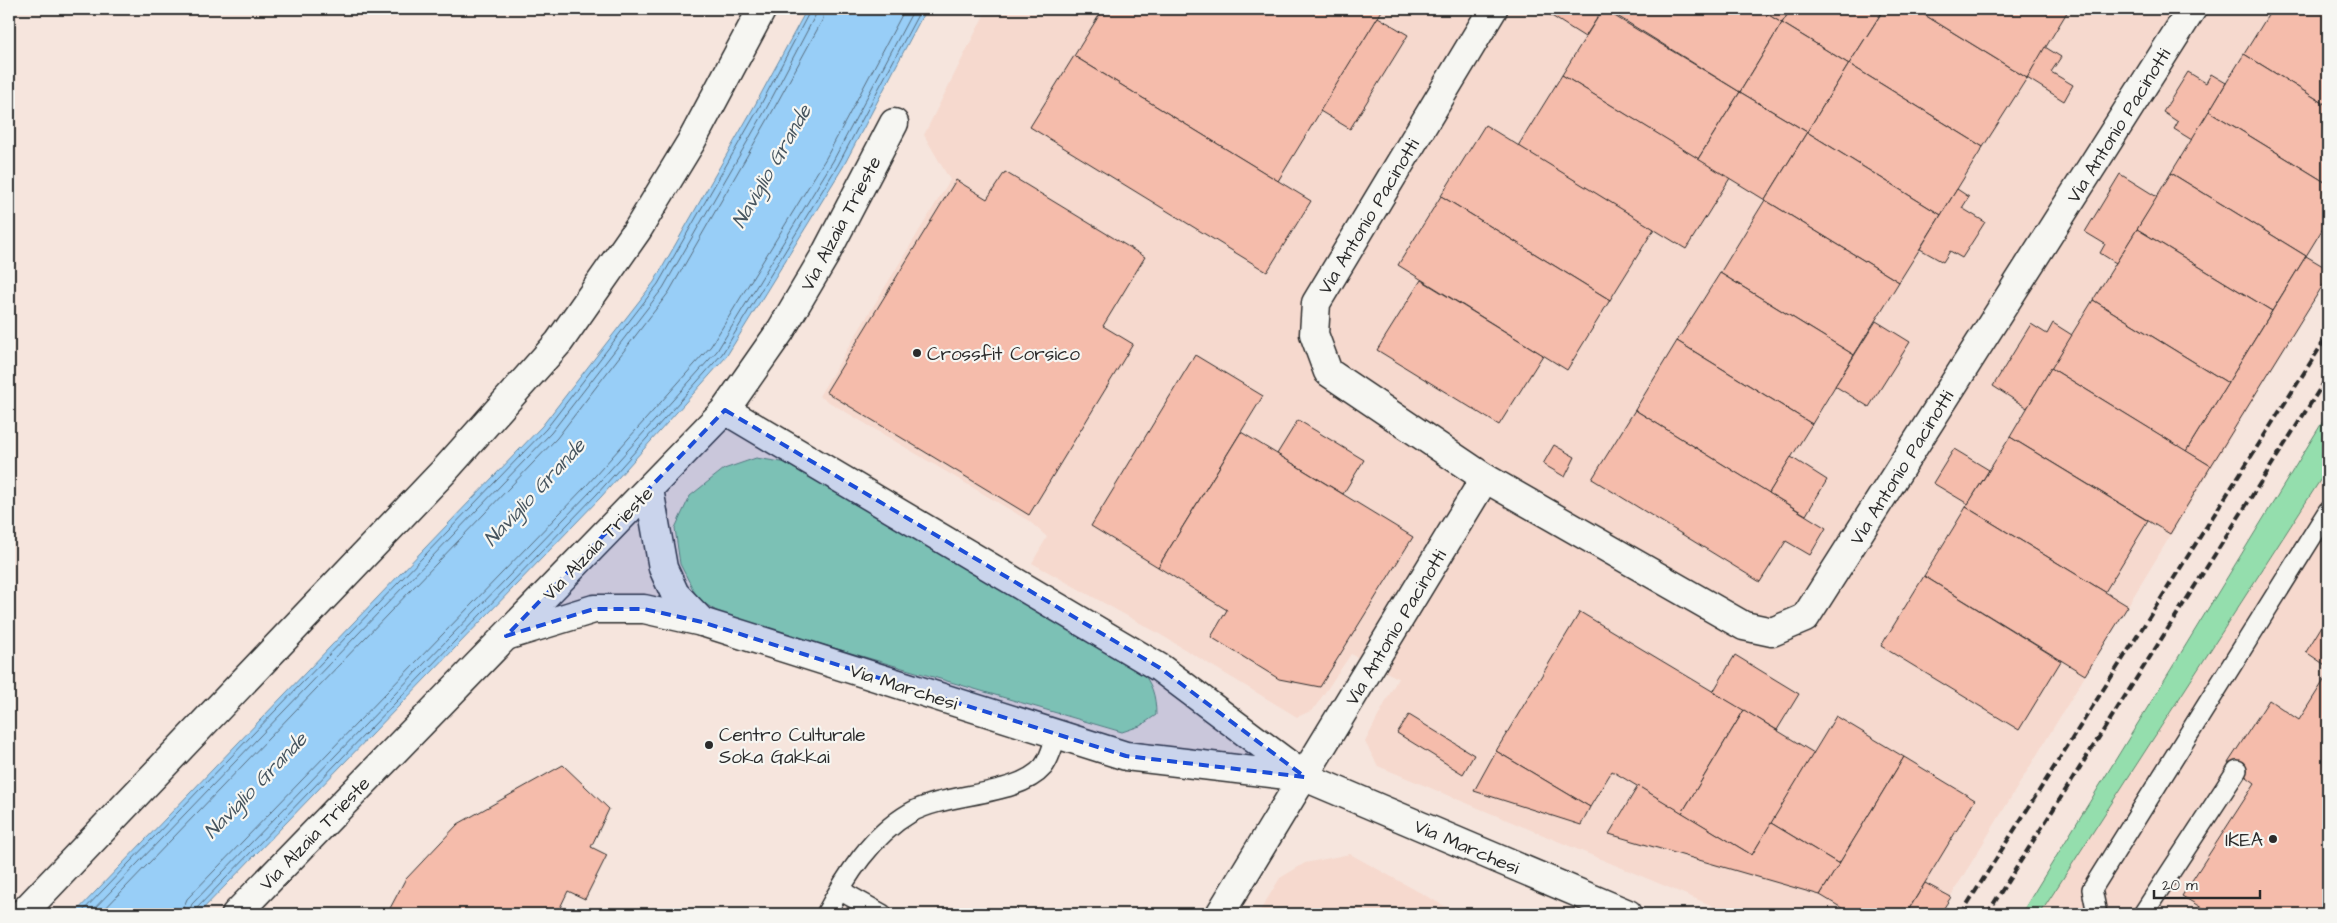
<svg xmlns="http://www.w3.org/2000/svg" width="2337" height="923" font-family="'Architects Daughter',sans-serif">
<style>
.built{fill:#f6d9ce}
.green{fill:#94dead;stroke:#60846c}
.water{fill:#98cef7;stroke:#6c8da5}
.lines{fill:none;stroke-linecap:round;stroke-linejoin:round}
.shore{stroke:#576c7d;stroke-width:1}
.building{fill:#f5bcab;stroke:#2b2b2b}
.lane-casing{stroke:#2b2b2b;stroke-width:22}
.street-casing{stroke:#2b2b2b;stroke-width:31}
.secondary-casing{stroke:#2b2b2b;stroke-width:31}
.lane{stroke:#f6f6f2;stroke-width:19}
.street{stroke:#f6f6f2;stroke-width:28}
.secondary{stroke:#f6f6f2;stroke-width:28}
.rail{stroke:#2b2b2b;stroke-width:4;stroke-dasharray:8 4;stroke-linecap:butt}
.marked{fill:#1d4ed8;fill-opacity:0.2;stroke:#1d4ed8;stroke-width:4;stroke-dasharray:10 6;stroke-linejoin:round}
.poi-dot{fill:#2b2b2b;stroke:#f6f6f2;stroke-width:2}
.labels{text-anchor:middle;stroke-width:4.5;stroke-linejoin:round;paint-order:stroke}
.street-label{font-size:19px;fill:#2b2b2b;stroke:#f6f6f2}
.poi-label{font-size:19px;fill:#2b2b2b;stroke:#f6f6f2;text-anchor:start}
.water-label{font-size:20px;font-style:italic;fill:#46545e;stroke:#f6f6f2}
</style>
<rect width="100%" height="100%" fill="#f6e5dd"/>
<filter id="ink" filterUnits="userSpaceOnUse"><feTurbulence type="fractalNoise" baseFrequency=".02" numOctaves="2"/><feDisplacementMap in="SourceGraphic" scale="10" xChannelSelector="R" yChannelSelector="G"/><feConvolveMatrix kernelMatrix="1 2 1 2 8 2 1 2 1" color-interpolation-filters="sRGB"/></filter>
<g filter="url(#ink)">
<!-- built -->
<g class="built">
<path d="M 987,9 L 2328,9 L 2328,277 L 1940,914 L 1732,914 L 1378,766 L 1365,742 L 1398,678 L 1351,654 L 1313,710 L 1297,717 L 1156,632 L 1032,563 L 1047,537 L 1029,521 L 819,396 L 950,180 L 924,135 Z"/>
<path d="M 2328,468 L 2328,914 L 2040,914 Z"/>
<path d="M 1350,854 L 1459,914 L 1258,914 L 1280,878 L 1305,863 Z"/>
</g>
<!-- green -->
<g class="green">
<path d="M 2328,413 L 2328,468 L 2040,914 L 2021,914 Z"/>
<path d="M 756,458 L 788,463 L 1139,669 C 1152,682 1156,696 1156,715 L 1140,726 L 1122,732 L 724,616 L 698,599 L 680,564 L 675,528 L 690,496 L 724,469 Z"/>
</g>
<!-- water -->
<path class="water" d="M 807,9 L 926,9 L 843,167 L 726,357 L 601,497 L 198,914 L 74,914 L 542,426 L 654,282 L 755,105 Z"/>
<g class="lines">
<!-- shore -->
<g class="shore">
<path d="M 80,914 L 546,429 L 658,284 L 759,108 L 811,9"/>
<path d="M 89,914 L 551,433 L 663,288 L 765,111 L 815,16 L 817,9"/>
<path d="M 100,914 L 557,438 L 669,292 L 771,114 L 823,19 L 824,9"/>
<path d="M 181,914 L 187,899 L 587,485 L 711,346 L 826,158 L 905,9"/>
<path d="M 188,914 L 192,904 L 592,490 L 717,351 L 833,161 L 914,9"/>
<path d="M 195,914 L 196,909 L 597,494 L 722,354 L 838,165 L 921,9"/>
</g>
</g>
<!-- building -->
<g class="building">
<path d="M 1103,9 L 1383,9 L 1278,181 L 1074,56 Z"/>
<path d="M 1554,9 L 1603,9 L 1585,37 L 1550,15 Z"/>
<path d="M 1603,9 L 1740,92 L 1698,159 L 1562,75 Z"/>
<path d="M 1606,9 L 1759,9 L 1782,23 L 1740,92 Z"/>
<path d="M 1759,9 L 1791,9 L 1782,23 Z"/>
<path d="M 1791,9 L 1884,9 L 1849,64 L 1782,23 Z"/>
<path d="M 1884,9 L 1915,9 L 2027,78 L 1983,147 L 1849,64 Z"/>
<path d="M 1915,9 L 2069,9 L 2027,78 Z"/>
<path d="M 2272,9 L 2328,9 L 2328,106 L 2244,54 Z"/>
<path d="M 1378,17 L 1408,35 L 1350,129 L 1320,111 Z"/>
<path d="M 1782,23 L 1849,64 L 1807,132 L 1740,92 Z"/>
<path d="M 2045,47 L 2061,57 L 2051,72 L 2073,85 L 2064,101 L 2027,78 Z"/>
<path d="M 2244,54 L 2328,106 L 2328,184 L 2209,111 Z"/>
<path d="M 1074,56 L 1311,201 L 1267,272 L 1030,127 Z"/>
<path d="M 1849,64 L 1983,147 L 1941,215 L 1807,132 Z"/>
<path d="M 2188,72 L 2206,83 L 2211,74 L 2226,83 L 2192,140 L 2174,129 L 2178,122 L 2163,112 Z"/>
<path d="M 1562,75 L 1730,178 L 1686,249 L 1518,146 Z"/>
<path d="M 1740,92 L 1807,132 L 1765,200 L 1698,159 Z"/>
<path d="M 2209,111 L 2328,184 L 2328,220 L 2306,256 L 2171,173 Z"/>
<path d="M 1485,125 L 1654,229 L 1610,300 L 1441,196 Z"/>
<path d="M 1807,132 L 1941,215 L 1899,282 L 1765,200 Z"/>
<path d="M 1005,172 L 1145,257 L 1103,326 L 1133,344 L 1029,515 L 826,392 L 956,180 L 987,199 Z"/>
<path d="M 2171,173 L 2306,256 L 2272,311 L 2137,229 Z"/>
<path d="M 2120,174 L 2157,197 L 2116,263 L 2100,253 L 2105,244 L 2085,232 Z"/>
<path d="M 1957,189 L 1969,197 L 1962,208 L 1985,222 L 1962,258 L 1950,251 L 1943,262 L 1920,249 Z"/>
<path d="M 1441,196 L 1610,300 L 1567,370 L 1398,265 Z"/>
<path d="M 1765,200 L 1899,282 L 1854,355 L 1720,273 Z"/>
<path d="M 2137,229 L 2272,311 L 2228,383 L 2093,300 Z"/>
<path d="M 2306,256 L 2328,269 L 2328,277 L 2211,466 L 2186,451 Z"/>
<path d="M 1720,273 L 1854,355 L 1812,424 L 1677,341 Z"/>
<path d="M 1421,280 L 1543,355 L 1499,425 L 1377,350 Z"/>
<path d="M 2093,300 L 2228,383 L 2186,451 L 2051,368 Z"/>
<path d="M 1876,321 L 1910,342 L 1869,407 L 1835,386 Z"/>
<path d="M 2053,323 L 2072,335 L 2027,408 L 1993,386 L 2031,324 L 2047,334 Z"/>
<path d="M 1677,341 L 1812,424 L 1769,493 L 1635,410 Z"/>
<path d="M 1195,355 L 1263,396 L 1158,567 L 1091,526 Z"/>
<path d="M 2051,368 L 2211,466 L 2170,534 L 2010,437 Z"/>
<path d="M 1635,410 L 1826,528 L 1810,555 L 1786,541 L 1760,582 L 1592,479 Z"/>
<path d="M 1298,420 L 1364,460 L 1343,494 L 1277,454 Z"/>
<path d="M 1241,432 L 1413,537 L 1320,687 L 1279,679 L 1211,637 L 1227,610 L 1158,567 Z"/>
<path d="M 2010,437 L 2148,521 L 2105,592 L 1966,507 Z"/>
<path d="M 1554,445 L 1575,457 L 1565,477 L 1543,464 Z"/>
<path d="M 1954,449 L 1989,470 L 1968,504 L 1933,483 Z"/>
<path d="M 1791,457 L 1827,480 L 1806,515 L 1769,493 Z"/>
<path d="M 1966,507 L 2128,606 L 2085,675 L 1924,576 Z"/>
<path d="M 1924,576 L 2061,661 L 2019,730 L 1881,646 Z"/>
<path d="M 1580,612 L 1744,710 L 1682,813 L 1612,771 L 1590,807 L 1496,751 Z"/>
<path d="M 2328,616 L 2328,667 L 2306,652 Z"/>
<path d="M 1735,655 L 1799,694 L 1777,730 L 1713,692 Z"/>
<path d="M 2328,674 L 2328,914 L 2212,914 L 2182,896 L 2255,783 L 2228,763 L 2269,700 L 2299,720 Z"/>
<path d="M 1744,710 L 1814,753 L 1752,855 L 1682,813 Z"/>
<path d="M 1409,715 L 1474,755 L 1463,774 L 1397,733 Z"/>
<path d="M 1836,716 L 1904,757 L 1839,864 L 1771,823 Z"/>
<path d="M 1496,751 L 1590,807 L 1581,825 L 1474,791 Z"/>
<path d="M 1904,757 L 1975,800 L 1906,914 L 1852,914 L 1820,895 Z"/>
<path d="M 563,765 L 609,809 L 591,847 L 607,855 L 585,899 L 568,891 L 557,914 L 387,914 L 405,880 L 458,824 Z"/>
<path d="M 1638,786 L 1752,855 L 1771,823 L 1839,864 L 1820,895 L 1609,834 Z"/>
<path d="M 1925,883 L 1951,897 L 1940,914 L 1906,914 Z"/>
</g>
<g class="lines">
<!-- lane casing -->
<g class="lane-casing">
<g id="lane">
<path d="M 841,891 L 882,914"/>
<path d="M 826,914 C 846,876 872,835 910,813 C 946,792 1017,797 1043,767 C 1050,759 1053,744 1057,735"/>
<path d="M 2097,914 L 2092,889 L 2328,511"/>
<path d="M 2143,914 L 2237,770"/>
</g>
</g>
<!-- street casing -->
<g class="street-casing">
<g id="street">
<path d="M 1493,9 L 1316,303 L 1314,334 L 1328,372 L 1485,478 L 1744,626 L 1772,632 L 1805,618 L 2192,9"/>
<path d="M 725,410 L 1160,668 L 1305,777 L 1628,914"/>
<path d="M 649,489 L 663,568 L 675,594 L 702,622"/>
<path d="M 509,635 L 594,609 L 644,609 L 702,622 L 1126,756 L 1304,777"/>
<path d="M 236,914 L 725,410 L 781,330 L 824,257 L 894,123"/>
<path d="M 1220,914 L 1485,478"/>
</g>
</g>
<!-- secondary casing -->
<g class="secondary-casing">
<path id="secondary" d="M 22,914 L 445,470 L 559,342 L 638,229 L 691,142 L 762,9"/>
</g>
<!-- lane -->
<use href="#lane" class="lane"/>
<!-- street -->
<use href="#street" class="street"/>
<!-- secondary -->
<use href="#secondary" class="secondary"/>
<!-- rail -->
<g class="rail">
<path d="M 1961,914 L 2328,335"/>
<path d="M 1987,914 L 2328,376"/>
</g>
</g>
</g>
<!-- marked area -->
<path class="marked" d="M 725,410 L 1160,668 L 1305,777 L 1126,756 L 702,622 L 644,609 L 594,609 L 506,636 Z"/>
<!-- markers -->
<g class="poi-dot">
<circle cx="917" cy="353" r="5"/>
<circle cx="709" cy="745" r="5"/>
<circle cx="2273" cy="839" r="5"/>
</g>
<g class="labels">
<!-- street labels -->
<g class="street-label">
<text transform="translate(2118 125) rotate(-58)" y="7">Via Antonio Pacinotti</text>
<text transform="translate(1368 216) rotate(-59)" y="7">Via Antonio Pacinotti</text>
<text transform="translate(840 223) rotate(-62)" y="7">Via Alzaia Trieste</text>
<text transform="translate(1901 467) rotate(-58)" y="7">Via Antonio Pacinotti</text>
<text transform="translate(597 543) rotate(-46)" y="7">Via Alzaia Trieste</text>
<text transform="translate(1395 627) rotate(-59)" y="7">Via Antonio Pacinotti</text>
<text transform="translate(904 686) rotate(18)" y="7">Via Marchesi</text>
<text transform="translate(314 833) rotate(-46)" y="7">Via Alzaia Trieste</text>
<text transform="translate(1467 846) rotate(23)" y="7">Via Marchesi</text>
</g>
<!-- poi labels -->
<g class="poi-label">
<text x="927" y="360">Crossfit Corsico</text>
<text x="719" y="741">Centro Culturale<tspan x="719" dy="22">Soka Gakkai</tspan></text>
<text x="2263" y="846" text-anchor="end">IKEA</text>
</g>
<!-- water labels -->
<g class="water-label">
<text transform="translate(771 166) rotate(-60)" y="7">Naviglio Grande</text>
<text transform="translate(534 492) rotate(-47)" y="7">Naviglio Grande</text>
<text transform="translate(255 785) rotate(-46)" y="7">Naviglio Grande</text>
</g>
</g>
<!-- margin -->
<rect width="2337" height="923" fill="none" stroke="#f6f6f2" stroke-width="30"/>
<rect x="15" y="15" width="2307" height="893" fill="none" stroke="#2b2b2b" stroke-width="2" filter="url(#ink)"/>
<!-- scale -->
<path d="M2154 890v8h106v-8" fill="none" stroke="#2b2b2b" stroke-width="2.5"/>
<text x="2162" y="890" font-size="15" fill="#2b2b2b" stroke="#f6f6f2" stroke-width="4" paint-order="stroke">20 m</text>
</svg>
